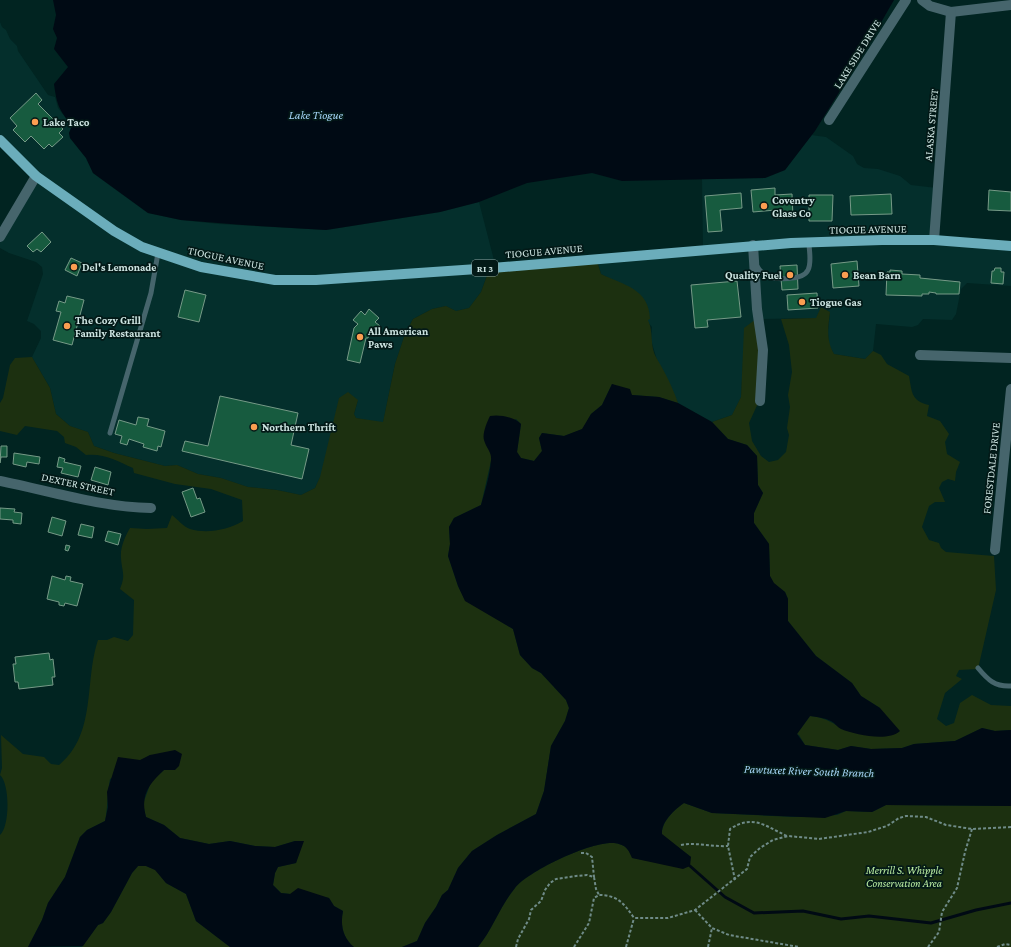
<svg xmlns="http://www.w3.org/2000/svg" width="1011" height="947" font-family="'Crimson Pro',serif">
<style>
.built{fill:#042f2c}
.green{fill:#1c3010}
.water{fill:#000a14}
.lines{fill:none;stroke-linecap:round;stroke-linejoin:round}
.stream{stroke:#000a14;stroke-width:3}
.building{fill:#175b3f;stroke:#769a87}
.path{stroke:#6f8b88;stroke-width:2;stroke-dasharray:3 2;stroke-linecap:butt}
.lane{stroke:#46656c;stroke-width:5}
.street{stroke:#46656c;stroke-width:10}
.primary{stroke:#6badbb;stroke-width:10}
.poi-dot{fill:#fb9e51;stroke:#031917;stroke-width:1.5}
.labels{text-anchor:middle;stroke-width:3.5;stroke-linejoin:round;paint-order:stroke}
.shield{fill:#031917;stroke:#90a7a4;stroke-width:1}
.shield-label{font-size:10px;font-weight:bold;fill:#cde4e1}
.street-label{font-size:11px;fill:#cde4e1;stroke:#031917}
.poi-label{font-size:11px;font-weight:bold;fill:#cde4e1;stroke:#031917;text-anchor:start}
.park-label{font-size:11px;font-style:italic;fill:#bbeda2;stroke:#031917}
.water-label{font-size:12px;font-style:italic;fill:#a4d3f4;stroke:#031917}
</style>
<rect width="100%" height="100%" fill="#012421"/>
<!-- built -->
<g class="built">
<path d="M 0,22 L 2,27 L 6,30 L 10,39 L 17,46 L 18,51 L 48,95 L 55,97 L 58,108 L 72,126 L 69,133 L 70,138 L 86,158 L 93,173 L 148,213 L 181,220 L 219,224 L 326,230 L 440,212 L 479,202 L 496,268 L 489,270 L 481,292 L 469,308 L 456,311 L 446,306 L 432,309 L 413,319 L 405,334 L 395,364 L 383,423 L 356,418 L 354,414 L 358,400 L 315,488 L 301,495 L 277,490 L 248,487 L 221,478 L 198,474 L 177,465 L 165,466 L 114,453 L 94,446 L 88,432 L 70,426 L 56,414 L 50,388 L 32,357 L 41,338 L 41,331 L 34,324 L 27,321 L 43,274 L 42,267 L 36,262 L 9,253 L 0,248 L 0,240 L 37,177 L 0,140 Z"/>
<path d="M 811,135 L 826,137 L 853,156 L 857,164 L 864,168 L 878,169 L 900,176 L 911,185 L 937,188 L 935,241 L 1011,247 L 1011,286 L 967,283 L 961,289 L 956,314 L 952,320 L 923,319 L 918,325 L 912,327 L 876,324 L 873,351 L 865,359 L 834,354 L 829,345 L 828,332 L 830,312 L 821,307 L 817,318 L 756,319 L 743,363 L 741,397 L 732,415 L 712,422 L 678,403 L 657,360 L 651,340 L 652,327 L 615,281 L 601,274 L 597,261 L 703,250 L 702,179 L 765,178 L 785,170 Z"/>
</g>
<!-- green -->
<g class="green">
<path d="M 597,261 L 601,274 C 623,285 649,288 650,319 L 648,320 C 654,332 649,347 657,359 C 665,372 673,388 678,403 L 659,397 L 632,395 L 612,384 L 602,405 L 591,414 L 583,429 L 564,436 L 542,433 L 539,438 L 542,451 L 534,461 L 521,458 L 517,452 L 521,424 L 516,419 L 484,439 L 491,454 L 491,461 L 481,505 L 454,518 L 449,527 L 450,544 L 448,556 L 458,586 L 465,600 L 513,629 L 520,655 L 532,668 L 541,673 L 566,700 L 569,708 L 565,721 L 551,746 L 544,791 L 536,814 L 497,835 L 472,851 L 458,868 L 448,890 L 442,895 L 436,907 L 425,923 L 417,941 L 402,947 L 354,947 C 343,938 340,925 343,911 L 334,906 L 329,898 L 281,893 L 273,885 L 275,873 L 278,867 L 296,863 L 303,841 L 295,841 L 275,847 L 255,846 L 230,841 L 209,844 L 180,838 L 164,825 L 146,817 L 143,804 L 151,782 L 164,770 L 175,770 L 150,755 L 110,779 C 107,793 108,806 105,821 L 87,830 L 80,837 L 65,877 L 48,903 L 42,920 L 28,947 L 0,947 L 0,835 C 10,826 10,784 0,775 L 2,768 L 1,735 L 23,754 L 44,757 L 51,764 L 59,765 C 97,734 84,682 98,640 L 107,640 L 114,637 L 128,641 L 133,635 L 134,600 L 120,589 C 126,574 122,573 121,558 C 120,547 125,537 130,528 L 147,529 L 167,528 L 172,515 C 178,520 184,527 190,529 C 207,534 228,530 243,521 L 242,500 L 211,489 L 175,484 L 134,473 L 133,468 C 117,461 104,453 86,455 L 76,447 L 65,443 L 64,437 L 57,431 L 25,426 L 17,435 L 0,431 L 0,403 L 3,398 L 10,365 L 15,358 L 32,357 L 50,388 L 56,414 L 70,426 L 88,432 L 94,446 L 114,453 L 165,466 L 177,465 L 198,474 L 221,478 L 248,487 L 277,490 L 301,495 L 315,488 L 320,477 L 339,398 L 348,392 L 358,400 L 354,414 L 356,418 L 383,422 L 395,364 L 405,334 L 413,319 L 432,309 L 446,306 L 456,311 L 469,308 L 481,292 L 489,270 Z"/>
<path d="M 821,307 L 830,312 C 828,328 826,340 834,354 L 865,359 L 873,351 L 881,355 L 887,364 L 909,376 C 912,392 911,401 929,405 L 927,416 L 940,421 L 949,434 L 945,442 L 947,454 L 960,462 L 956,472 L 955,481 L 948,479 L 942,482 L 939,488 L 945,502 L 935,502 L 929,506 L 922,527 L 929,540 L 939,543 L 941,548 L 946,552 L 994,556 L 996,590 L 978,669 L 959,670 L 956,676 L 962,679 L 945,693 L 937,719 L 946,726 L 954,723 L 960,703 L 972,695 L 991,705 L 1011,706 L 1011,730 L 995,731 L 982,728 L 955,741 L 914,744 L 902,748 L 871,749 L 851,746 L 838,750 L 805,745 L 799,735 L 797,734 L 810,716 C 822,717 831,721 840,728 L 880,708 L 861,696 L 852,683 L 816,656 L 788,621 L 788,599 L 785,592 L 774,584 L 770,576 L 769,544 L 754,523 L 754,513 L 763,493 L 758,485 L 757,456 L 747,445 L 728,439 L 712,422 L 732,415 L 741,397 L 744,328 L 756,319 L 759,329 L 759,401 L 749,423 L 752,441 L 761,456 L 769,462 L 778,460 L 786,452 L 789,435 L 787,428 L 790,407 L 788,395 L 792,372 L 789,345 L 781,319 L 816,318 Z"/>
<path d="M 684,803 L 712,813 L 794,817 L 837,815 L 846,811 L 872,812 L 886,805 L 1011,806 L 1011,947 L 478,947 C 493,929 500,906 515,888 C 528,871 598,837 619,844 C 627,846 629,851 633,858 L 649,861 L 691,857 L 662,835 C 661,822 674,810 684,803 Z"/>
<path d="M 138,866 L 146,866 L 156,870 L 166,883 L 186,894 L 196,921 L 230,947 L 82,947 L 98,925 L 103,923 L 111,912 L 132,873 Z"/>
</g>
<!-- water -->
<g class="water">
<path d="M 53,0 L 894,0 L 861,57 L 815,131 L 785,170 L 765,178 L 622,181 L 592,173 L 527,183 L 479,202 L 440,212 L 326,230 L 243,225 L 181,220 L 148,213 L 93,173 L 86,158 L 70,138 L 69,133 L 72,126 C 59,109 57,106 54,84 L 68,67 L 54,49 L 57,38 L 53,29 L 56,15 Z"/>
<path d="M 612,384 L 630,389 L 632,395 L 659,397 L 678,403 L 712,422 L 728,439 L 747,445 L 757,456 L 758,485 L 763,493 L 754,513 L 754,523 L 769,544 L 770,576 L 774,583 L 785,592 L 788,599 L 788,621 L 816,656 L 852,683 L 861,696 L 880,708 L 900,731 C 888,742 856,735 841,729 C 837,727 835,723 831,721 C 825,718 817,717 810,716 L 797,734 L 805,745 L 838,750 L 851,746 L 871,749 L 902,748 L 914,744 L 955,741 L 982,728 L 995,731 L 1011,730 L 1011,806 L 886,805 L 872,812 L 846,811 L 825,818 L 712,813 L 684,803 C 674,810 661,822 662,834 L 691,857 L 690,866 L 683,869 L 632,858 C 629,851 627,846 619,844 C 598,837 528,871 515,888 C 500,906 493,929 478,947 L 388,947 L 402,947 L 417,941 L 425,923 L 436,907 L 442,895 L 448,890 L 458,868 L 472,851 L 497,835 L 536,814 L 544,791 L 551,746 L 565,721 L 569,708 L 566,700 L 541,673 L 532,668 L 520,655 L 513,629 L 465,601 L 458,586 L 448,556 L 450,544 L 449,527 L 454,518 L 481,505 C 485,491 490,475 491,460 C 492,452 486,448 484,440 C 482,434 487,422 490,416 C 499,414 514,417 521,424 L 517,452 L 521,458 L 534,461 L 542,451 L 539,438 L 542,433 L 564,436 L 582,429 L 591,414 L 602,405 Z"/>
<path d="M 175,750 L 182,754 L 179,766 L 175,770 L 164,770 C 149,784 140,795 146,817 L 164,825 L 180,838 L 209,844 L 230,841 L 255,846 L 275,847 L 295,841 L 304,841 L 296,863 L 278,867 L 275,873 L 273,885 L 281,893 L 290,894 L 298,888 L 329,898 L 334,906 L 343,911 C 340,925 343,938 354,947 L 230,947 L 196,921 L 186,894 L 166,883 L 155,870 L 146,866 L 138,866 L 132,873 L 111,912 L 103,923 L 98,925 L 83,946 L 28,947 L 42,920 L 48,903 L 65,877 L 80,837 L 87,830 L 105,821 L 108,807 L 107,792 L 118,757 L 140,760 L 150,755 Z"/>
</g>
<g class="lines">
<!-- stream -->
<path class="stream" d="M 690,866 L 725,897 L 754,913 L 803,911 L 841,919 L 869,916 L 931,923 L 976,910 L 1011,903"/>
</g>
<!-- building -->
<g class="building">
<path d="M 36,93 L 42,100 L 38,104 L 63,129 L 59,133 L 63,137 L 52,147 L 49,144 L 44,149 L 31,136 L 25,142 L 13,130 L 17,126 L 10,118 Z"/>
<path d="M 775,188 L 775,195 L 792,194 L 793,217 L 777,218 L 776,210 L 753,212 L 751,190 Z"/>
<path d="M 989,190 L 1011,192 L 1011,211 L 988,210 Z"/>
<path d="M 741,193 L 742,208 L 720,210 L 722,231 L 708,232 L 705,196 Z"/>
<path d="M 891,194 L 892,214 L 851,215 L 850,196 Z"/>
<path d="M 809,195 L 833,195 L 832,221 L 809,221 Z"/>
<path d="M 42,232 L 51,242 L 41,252 L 37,249 L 33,252 L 27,246 Z"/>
<path d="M 71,258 L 82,263 L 77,276 L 65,270 Z"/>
<path d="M 857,261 L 859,286 L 833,288 L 831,264 Z"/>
<path d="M 797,265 L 798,289 L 782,290 L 780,266 Z"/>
<path d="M 995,268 L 1001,268 L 1001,272 L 1004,272 L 1003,284 L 991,283 L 992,271 L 994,271 Z"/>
<path d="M 890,270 L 902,271 L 902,274 L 920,275 L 920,278 L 960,282 L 959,294 L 936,294 L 936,293 L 929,292 L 929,294 L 922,294 L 922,296 L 886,295 L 887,272 L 890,272 Z"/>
<path d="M 737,281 L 741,317 L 707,320 L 708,327 L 695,328 L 691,285 Z"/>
<path d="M 185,290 L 206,295 L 199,322 L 178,317 Z"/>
<path d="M 817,293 L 818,308 L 788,310 L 787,295 Z"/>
<path d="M 67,296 L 84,300 L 72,345 L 53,340 L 61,312 L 56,311 L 59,301 L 65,303 Z"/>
<path d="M 369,309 L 379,318 L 375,322 L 380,326 L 371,336 L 369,334 L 368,338 L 366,338 L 360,363 L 347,360 L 354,328 L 358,324 L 353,320 L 361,311 L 365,315 Z"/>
<path d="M 220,396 L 298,413 L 291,445 L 309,449 L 302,479 L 182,451 L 185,441 L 208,446 Z"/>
<path d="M 138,417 L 149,419 L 147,426 L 165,431 L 161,447 L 158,446 L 157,451 L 143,447 L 144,444 L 129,439 L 127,445 L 120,443 L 122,436 L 115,434 L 119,420 L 136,425 Z"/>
<path d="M 1,446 L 7,446 L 7,457 L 1,457 L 0,463 Z"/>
<path d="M 14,453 L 40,457 L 39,464 L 27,462 L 26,467 L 13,464 Z"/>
<path d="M 59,457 L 65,459 L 64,462 L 81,466 L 78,477 L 61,473 L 63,468 L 57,467 Z"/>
<path d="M 95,467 L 111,472 L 108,485 L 91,480 Z"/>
<path d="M 193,488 L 197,499 L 200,498 L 205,512 L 191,517 L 182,492 Z"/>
<path d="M 0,508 L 15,509 L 14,512 L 22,513 L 21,524 L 13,523 L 13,520 L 0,519 Z"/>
<path d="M 52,517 L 66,521 L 62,536 L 48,532 Z"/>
<path d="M 81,524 L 94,527 L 92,538 L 78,535 Z"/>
<path d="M 108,531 L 121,534 L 118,545 L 105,541 Z"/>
<path d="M 66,545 L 70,546 L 68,551 L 65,550 Z"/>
<path d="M 52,576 L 65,580 L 66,576 L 71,577 L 70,581 L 83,584 L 77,606 L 65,603 L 64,606 L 59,605 L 59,602 L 47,599 Z"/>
<path d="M 49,653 L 50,660 L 53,659 L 55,677 L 52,677 L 53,685 L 19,689 L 18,682 L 15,682 L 13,664 L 16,664 L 15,657 Z"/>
</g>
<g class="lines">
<!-- path -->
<g class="path">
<path d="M 681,845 C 696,842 712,847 728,846"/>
<path d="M 581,853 L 586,853 L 592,857 L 594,877"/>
<path d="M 735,880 L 728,846 L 730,829 C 753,814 765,826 787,836"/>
<path d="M 695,910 L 712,928 L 729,935 L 799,947"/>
<path d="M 516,947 L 518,939 L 529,919 L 531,910 L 541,901 L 545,890 L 550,883 L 556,879 L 576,876 L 587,875 L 594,877 L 596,889 L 599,895"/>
<path d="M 574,947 L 589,923 L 594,898 L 599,895 C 617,895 624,903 634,918 L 668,918 L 695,910 L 747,869 L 750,857 L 760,848 L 773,840 L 788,836 L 819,839 L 868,832 L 887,826 L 899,818 L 906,816 L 926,817 L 946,825 L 972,829 L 1011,827"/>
<path d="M 626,947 L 634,918"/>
<path d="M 708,947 L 712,928"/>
<path d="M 928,947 L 939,932 L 942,912 L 957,888 L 965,852 L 972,829"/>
<path d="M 997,947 L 1005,944 L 1011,945"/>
</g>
<!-- lane -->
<g class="lane">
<path d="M 757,266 C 759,270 761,272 765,275 C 774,280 803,281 808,270 C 812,262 809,251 809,243"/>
<path d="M 110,433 L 151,293 L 158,253"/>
<path d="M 978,668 C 988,680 995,687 1011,686"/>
</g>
<!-- street -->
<g class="street">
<path d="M 922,0 L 930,6 L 951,12 L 1011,5"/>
<path d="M 829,120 L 906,0"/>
<path d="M 0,237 L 36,176"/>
<path d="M 934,240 L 951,12"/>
<path d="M 753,245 L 757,309 L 763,350 L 760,401"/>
<path d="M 920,355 L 1011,358"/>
<path d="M 0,481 C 50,491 100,507 151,508"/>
<path d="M 995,550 L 1011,389"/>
</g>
<!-- primary -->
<path class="primary" d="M 0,140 L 36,176 L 114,231 L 142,247 L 201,267 L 275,280 L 316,280 L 492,268 L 791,243 L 882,240 L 934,240 L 1011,246"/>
</g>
<!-- markers -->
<g class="poi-dot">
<circle cx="35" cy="122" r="4"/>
<circle cx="764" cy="206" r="4"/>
<circle cx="74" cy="267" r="4"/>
<circle cx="790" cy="275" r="4"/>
<circle cx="845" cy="275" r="4"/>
<circle cx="802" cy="302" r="4"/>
<circle cx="67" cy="326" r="4"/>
<circle cx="360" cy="337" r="4"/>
<circle cx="254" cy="427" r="4"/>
</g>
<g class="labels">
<!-- shield labels -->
<rect class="shield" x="472" y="260" width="26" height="16" rx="3"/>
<g class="shield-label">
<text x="485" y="272">RI 3</text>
</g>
<!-- street labels -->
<g class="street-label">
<text transform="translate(857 54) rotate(-58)" y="4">LAKE SIDE DRIVE</text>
<text transform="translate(931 125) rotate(-85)" y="4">ALASKA STREET</text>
<text transform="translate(868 229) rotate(-1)" y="4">TIOGUE AVENUE</text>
<text transform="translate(544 251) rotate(-5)" y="4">TIOGUE AVENUE</text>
<text transform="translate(226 258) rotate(12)" y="4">TIOGUE AVENUE</text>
<text transform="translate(991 468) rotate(-84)" y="4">FORESTDALE DRIVE</text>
<text transform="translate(78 484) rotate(12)" y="4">DEXTER STREET</text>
</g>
<!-- poi labels -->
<g class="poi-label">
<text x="43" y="126">Lake Taco</text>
<text x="772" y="204">Coventry<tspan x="772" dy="13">Glass Co</tspan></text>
<text x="82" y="271">Del's Lemonade</text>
<text x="782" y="279" text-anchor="end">Quality Fuel</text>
<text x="853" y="279">Bean Barn</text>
<text x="810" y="306">Tiogue Gas</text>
<text x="75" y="324">The Cozy Grill<tspan x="75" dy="13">Family Restaurant</tspan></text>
<text x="368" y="335">All American<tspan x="368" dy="13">Paws</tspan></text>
<text x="262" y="431">Northern Thrift</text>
</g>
<!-- park labels -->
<g class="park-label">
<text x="904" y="874">Merrill S. Whipple<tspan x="904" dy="13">Conservation Area</tspan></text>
</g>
<!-- water labels -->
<g class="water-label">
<text x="316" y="119">Lake Tiogue</text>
<text transform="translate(809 771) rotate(2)" y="4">Pawtuxet River South Branch</text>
</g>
</g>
</svg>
